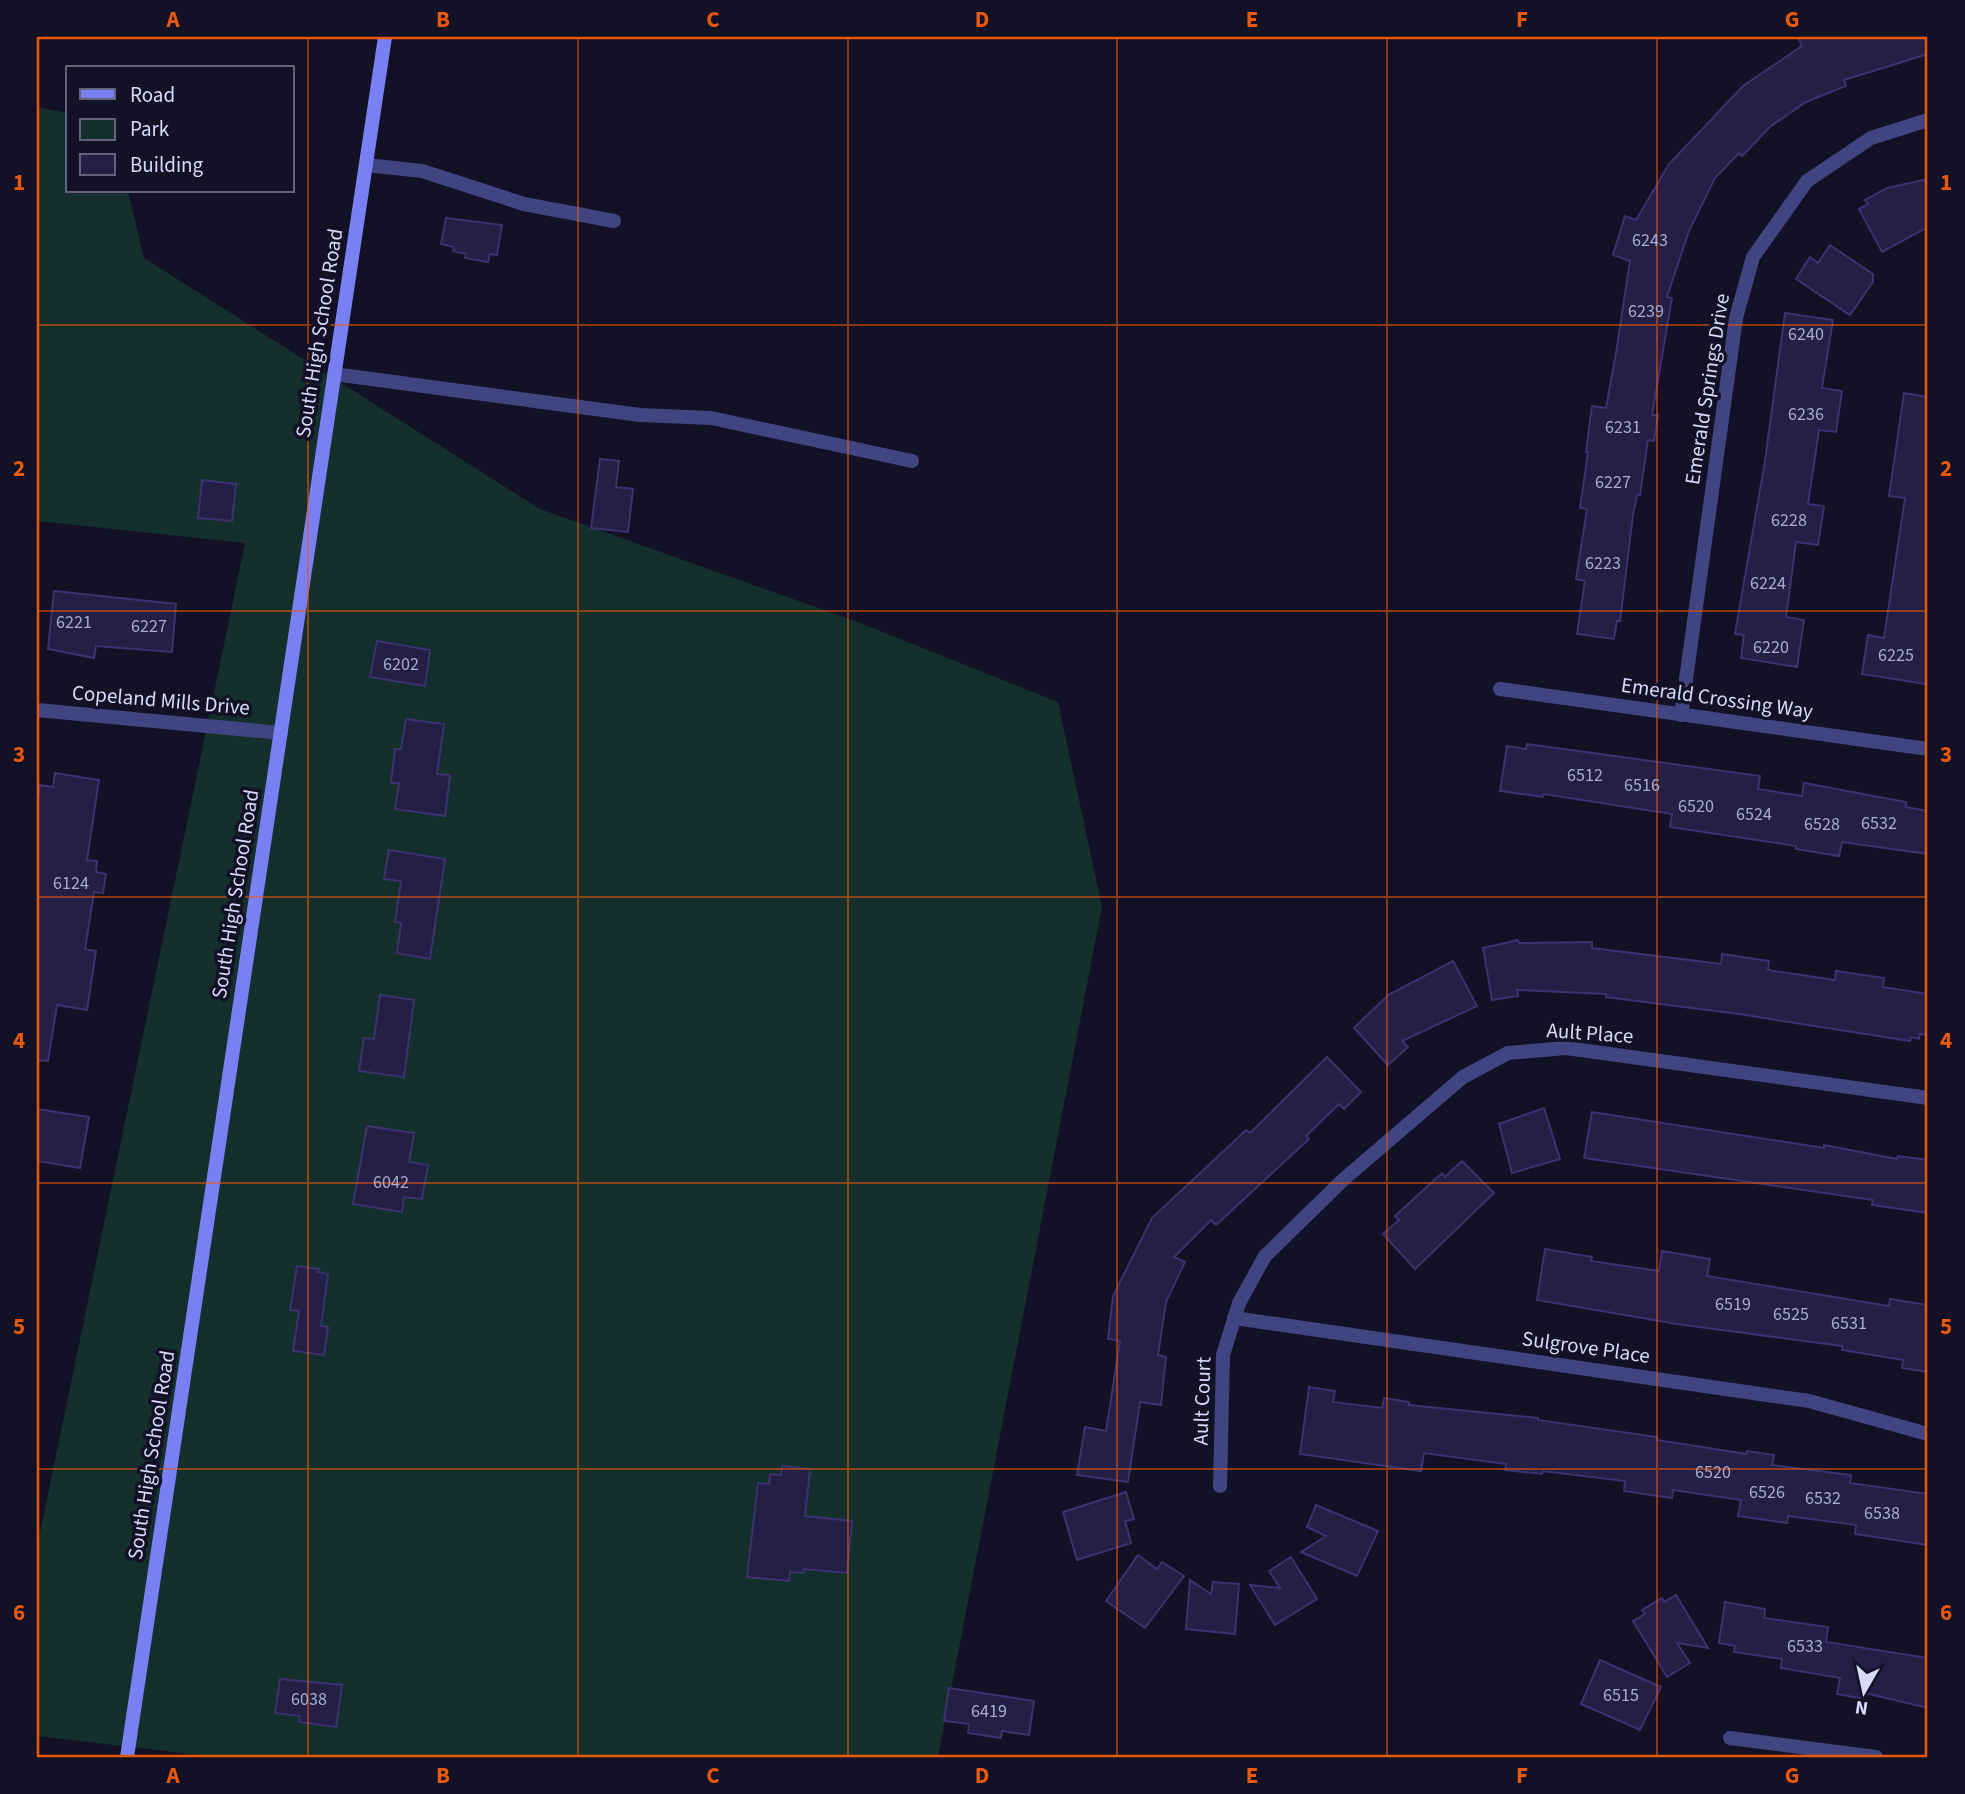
<svg xmlns="http://www.w3.org/2000/svg" width="1965" height="1794" font-family="'Source Sans 3',sans-serif">
<style>
.green{fill:#152f2c}
.building{fill:#231f45;stroke:#3a336f;stroke-width:2}
.lines{fill:none;stroke-linecap:round;stroke-linejoin:round}
.service{stroke:#404480;stroke-width:14}
.minor{stroke:#404480;stroke-width:14}
.secondary{stroke:#7880f4;stroke-width:14}
.grid{fill:none;stroke:#e8590c;stroke-width:2;stroke-opacity:0.55}
.labels{text-anchor:middle;stroke-width:7;stroke-linejoin:round;paint-order:stroke}
.number-label{font-size:18px;fill:#acaace}
.street-label{font-size:21px;fill:#dad9fc;stroke:#131125}
.neatline{fill:none;stroke:#e8590c;stroke-width:2.5}
.grid-label{font-size:23px;text-anchor:middle;font-weight:bold;fill:#e8590c}
</style>
<rect width="100%" height="100%" fill="#131125"/>
<!-- green -->
<path class="green" d="M 37,107 L 68,113 L 68,191 L 128,191 L 144,258 L 540,509 L 855,621 L 1058,702 L 1102,907 L 938,1757 L 216,1757 L 37,1736 L 37,1547 L 245,543 L 37,521 Z"/>
<!-- building -->
<g class="building">
<path d="M 1798,37 L 1928,37 L 1928,54 L 1844,80 L 1846,86 L 1806,102 L 1771,126 L 1742,156 L 1739,153 L 1715,178 L 1689,231 L 1667,297 L 1672,298 L 1652,415 L 1658,415 L 1654,441 L 1648,440 L 1640,495 L 1637,495 L 1633,515 L 1620,621 L 1617,621 L 1614,639 L 1577,634 L 1585,581 L 1576,579 L 1587,509 L 1580,508 L 1588,452 L 1586,452 L 1592,406 L 1606,408 L 1616,353 L 1630,261 L 1613,255 L 1625,216 L 1636,220 L 1669,164 L 1743,86 L 1802,46 Z"/>
<path d="M 1928,179 L 1928,227 L 1882,252 L 1859,209 L 1868,204 L 1865,200 L 1887,188 Z"/>
<path d="M 446,218 L 502,225 L 497,255 L 490,254 L 488,262 L 465,258 L 466,254 L 453,251 L 454,247 L 441,244 Z"/>
<path d="M 1830,245 L 1873,274 L 1873,282 L 1850,315 L 1796,279 L 1810,257 L 1818,263 Z"/>
<path d="M 1785,313 L 1833,320 L 1822,388 L 1842,391 L 1836,432 L 1819,430 L 1808,504 L 1824,506 L 1818,545 L 1796,542 L 1786,617 L 1804,620 L 1797,667 L 1741,658 L 1744,635 L 1735,634 L 1765,461 Z"/>
<path d="M 1904,393 L 1928,397 L 1926,684 L 1862,674 L 1868,635 L 1884,638 L 1905,498 L 1889,496 Z"/>
<path d="M 600,459 L 619,461 L 616,487 L 633,489 L 628,532 L 591,528 Z"/>
<path d="M 202,480 L 236,484 L 232,521 L 198,518 Z"/>
<path d="M 54,591 L 176,604 L 172,652 L 96,646 L 94,658 L 48,649 Z"/>
<path d="M 377,641 L 430,650 L 425,686 L 370,677 Z"/>
<path d="M 406,719 L 444,724 L 437,774 L 450,775 L 445,816 L 395,809 L 399,783 L 391,783 L 395,749 L 401,749 Z"/>
<path d="M 1527,744 L 1760,776 L 1758,789 L 1802,796 L 1804,783 L 1906,802 L 1906,807 L 1928,811 L 1928,854 L 1842,842 L 1839,856 L 1796,849 L 1796,846 L 1670,827 L 1672,814 L 1544,794 L 1543,797 L 1500,791 L 1507,746 L 1526,749 Z"/>
<path d="M 55,773 L 99,780 L 87,860 L 97,861 L 96,872 L 106,874 L 103,893 L 94,892 L 85,949 L 96,951 L 87,1010 L 57,1005 L 48,1061 L 37,1060 L 37,807 L 40,785 L 53,787 Z"/>
<path d="M 389,850 L 445,859 L 430,959 L 397,953 L 401,923 L 395,922 L 401,881 L 384,879 Z"/>
<path d="M 1518,940 L 1519,943 L 1592,942 L 1592,948 L 1721,964 L 1722,954 L 1769,961 L 1768,970 L 1835,980 L 1836,971 L 1884,978 L 1883,987 L 1928,994 L 1928,1035 L 1920,1034 L 1919,1039 L 1911,1037 L 1910,1041 L 1739,1014 L 1606,997 L 1606,994 L 1517,990 L 1518,996 L 1492,1000 L 1483,948 Z"/>
<path d="M 1453,961 L 1477,1006 L 1402,1041 L 1408,1047 L 1388,1065 L 1354,1028 L 1388,995 Z"/>
<path d="M 380,995 L 414,1000 L 404,1077 L 359,1071 L 364,1038 L 374,1039 Z"/>
<path d="M 1327,1057 L 1361,1092 L 1344,1109 L 1339,1104 L 1306,1136 L 1309,1139 L 1216,1225 L 1211,1220 L 1174,1257 L 1185,1262 L 1166,1302 L 1158,1355 L 1166,1357 L 1161,1405 L 1140,1402 L 1128,1482 L 1077,1475 L 1085,1427 L 1106,1431 L 1120,1341 L 1108,1339 L 1113,1296 L 1152,1218 L 1246,1130 L 1250,1133 Z"/>
<path d="M 1544,1108 L 1560,1159 L 1512,1173 L 1499,1124 Z"/>
<path d="M 37,1109 L 89,1117 L 80,1168 L 37,1161 Z"/>
<path d="M 1592,1112 L 1824,1148 L 1824,1145 L 1897,1159 L 1898,1156 L 1928,1160 L 1928,1213 L 1872,1205 L 1873,1200 L 1584,1158 Z"/>
<path d="M 367,1126 L 414,1133 L 409,1162 L 428,1165 L 422,1199 L 404,1197 L 402,1212 L 353,1204 Z"/>
<path d="M 1462,1161 L 1494,1193 L 1415,1269 L 1383,1234 L 1399,1220 L 1395,1216 L 1442,1173 L 1445,1177 Z"/>
<path d="M 1545,1249 L 1592,1257 L 1591,1261 L 1659,1271 L 1662,1251 L 1710,1259 L 1707,1276 L 1889,1306 L 1890,1299 L 1928,1305 L 1928,1372 L 1902,1368 L 1903,1360 L 1842,1350 L 1842,1346 L 1677,1324 L 1537,1300 Z"/>
<path d="M 297,1266 L 319,1269 L 318,1272 L 328,1274 L 321,1326 L 328,1327 L 324,1355 L 293,1351 L 299,1311 L 290,1310 Z"/>
<path d="M 1309,1387 L 1335,1391 L 1333,1402 L 1382,1408 L 1384,1398 L 1409,1402 L 1409,1405 L 1538,1418 L 1538,1420 L 1657,1437 L 1657,1440 L 1747,1454 L 1747,1451 L 1774,1455 L 1772,1465 L 1851,1475 L 1850,1483 L 1928,1494 L 1928,1545 L 1855,1534 L 1856,1525 L 1788,1516 L 1787,1523 L 1738,1516 L 1741,1500 L 1673,1490 L 1672,1498 L 1624,1491 L 1625,1481 L 1543,1471 L 1542,1474 L 1505,1470 L 1506,1464 L 1424,1453 L 1421,1471 L 1300,1454 Z"/>
<path d="M 782,1466 L 810,1469 L 805,1516 L 852,1521 L 847,1573 L 804,1569 L 803,1573 L 790,1572 L 789,1581 L 747,1577 L 758,1483 L 769,1484 L 770,1474 L 781,1475 Z"/>
<path d="M 1126,1492 L 1134,1519 L 1125,1521 L 1131,1543 L 1077,1560 L 1063,1512 Z"/>
<path d="M 1316,1505 L 1378,1531 L 1357,1576 L 1301,1552 L 1326,1536 L 1307,1527 Z"/>
<path d="M 1138,1555 L 1157,1569 L 1162,1562 L 1184,1576 L 1145,1628 L 1106,1601 Z"/>
<path d="M 1291,1557 L 1317,1599 L 1275,1625 L 1250,1585 L 1280,1588 L 1269,1571 Z"/>
<path d="M 1190,1580 L 1211,1594 L 1213,1582 L 1239,1584 L 1235,1634 L 1186,1629 Z"/>
<path d="M 1676,1595 L 1708,1648 L 1677,1643 L 1690,1663 L 1667,1677 L 1633,1621 L 1645,1614 L 1642,1610 L 1662,1598 L 1664,1602 Z"/>
<path d="M 1725,1602 L 1765,1609 L 1764,1618 L 1828,1627 L 1826,1642 L 1928,1658 L 1928,1708 L 1865,1693 L 1864,1699 L 1837,1694 L 1840,1678 L 1781,1668 L 1782,1659 L 1734,1652 L 1735,1646 L 1719,1643 Z"/>
<path d="M 1600,1660 L 1661,1687 L 1640,1730 L 1581,1704 Z"/>
<path d="M 280,1679 L 342,1685 L 336,1727 L 299,1722 L 300,1716 L 275,1713 Z"/>
<path d="M 949,1688 L 1034,1701 L 1029,1735 L 1002,1731 L 1001,1738 L 968,1733 L 969,1724 L 944,1721 Z"/>
</g>
<g class="lines">
<!-- service -->
<g class="service">
<path d="M 366,165 L 422,171 L 524,204 L 614,221"/>
<path d="M 334,374 L 640,415 L 711,418 L 912,461"/>
</g>
<!-- minor -->
<g class="minor">
<path d="M 1500,689 L 1928,749"/>
<path d="M 37,710 L 281,733"/>
<path d="M 1681,715 L 1736,318 L 1753,257 L 1807,181 L 1871,138 L 1928,120"/>
<path d="M 1234,1318 L 1809,1401 L 1928,1434"/>
<path d="M 1220,1486 L 1223,1355 L 1239,1303 L 1265,1256 L 1344,1179 L 1463,1077 L 1508,1053 L 1566,1048 L 1928,1098"/>
<path d="M 1730,1738 L 1876,1757"/>
</g>
<!-- secondary -->
<path class="secondary" d="M 127,1757 L 385,37"/>
</g>
<!-- grid -->
<path class="grid" d="M 308,37 L 308,1757M 578,37 L 578,1757M 848,37 L 848,1757M 1117,37 L 1117,1757M 1387,37 L 1387,1757M 1657,37 L 1657,1757M 37,325 L 1928,325M 37,611 L 1928,611M 37,897 L 1928,897M 37,1183 L 1928,1183M 37,1469 L 1928,1469"/>
<g class="labels">
<!-- number labels -->
<g class="number-label">
<text x="1650" y="246">6243</text>
<text x="1646" y="317">6239</text>
<text x="1806" y="340">6240</text>
<text x="1806" y="420">6236</text>
<text x="1623" y="433">6231</text>
<text x="1613" y="488">6227</text>
<text x="1789" y="526">6228</text>
<text x="1603" y="569">6223</text>
<text x="1768" y="589">6224</text>
<text x="74" y="628">6221</text>
<text x="149" y="632">6227</text>
<text x="1771" y="653">6220</text>
<text x="1896" y="661">6225</text>
<text x="401" y="670">6202</text>
<text x="1585" y="781">6512</text>
<text x="1642" y="791">6516</text>
<text x="1696" y="812">6520</text>
<text x="1754" y="820">6524</text>
<text x="1879" y="829">6532</text>
<text x="1822" y="830">6528</text>
<text x="71" y="889">6124</text>
<text x="391" y="1188">6042</text>
<text x="1733" y="1310">6519</text>
<text x="1791" y="1320">6525</text>
<text x="1849" y="1329">6531</text>
<text x="1713" y="1478">6520</text>
<text x="1767" y="1498">6526</text>
<text x="1823" y="1504">6532</text>
<text x="1882" y="1519">6538</text>
<text x="1805" y="1652">6533</text>
<text x="1621" y="1701">6515</text>
<text x="309" y="1705">6038</text>
<text x="989" y="1717">6419</text>
</g>
<!-- street labels -->
<g class="street-label">
<text transform="translate(319 333) rotate(-81)" y="7">South High School Road</text>
<text transform="translate(1707 389) rotate(-81)" y="7">Emerald Springs Drive</text>
<text transform="translate(1717 698) rotate(8)" y="7">Emerald Crossing Way</text>
<text transform="translate(161 700) rotate(5)" y="7">Copeland Mills Drive</text>
<text transform="translate(235 894) rotate(-81)" y="7">South High School Road</text>
<text transform="translate(1590 1033) rotate(4)" y="7">Ault Place</text>
<text transform="translate(1586 1347) rotate(8)" y="7">Sulgrove Place</text>
<text transform="translate(1202 1401) rotate(-88)" y="7">Ault Court</text>
<text transform="translate(151 1455) rotate(-81)" y="7">South High School Road</text>
</g>
</g>
<!-- border -->
<rect width="1965" height="1794" fill="none" stroke="#131125" stroke-width="77"/>
<!-- legend -->
<rect x="66" y="66" width="228" height="126" fill="#131125" stroke="#63617b" stroke-width="2"/>
<rect x="80" y="89" width="35" height="10" fill="#7880f4" stroke="#63617b" stroke-width="2"/>
<text x="130" y="102" font-size="21" fill="#dad9fc">Road</text>
<rect x="80" y="119" width="35" height="21" fill="#152f2c" stroke="#63617b" stroke-width="2"/>
<text x="130" y="136" font-size="21" fill="#dad9fc">Park</text>
<rect x="80" y="154" width="35" height="21" fill="#231f45" stroke="#63617b" stroke-width="2"/>
<text x="130" y="172" font-size="21" fill="#dad9fc">Building</text>
<!-- north arrow -->
<g transform="translate(1864 1692) rotate(189)" stroke="#131125" stroke-width="5" paint-order="stroke">
<path d="M0-5L12 26L0 18L-12 26Z" fill="#dad9fc"/>
<text y="-10" font-size="19" font-weight="bold" text-anchor="middle" fill="#dad9fc">N</text>
</g>
<rect x="38" y="38" width="1888" height="1718" class="neatline"/>
<g class="grid-label">
<text x="173" y="27">A</text>
<text x="443" y="27">B</text>
<text x="713" y="27">C</text>
<text x="982" y="27">D</text>
<text x="1252" y="27">E</text>
<text x="1522" y="27">F</text>
<text x="1792" y="27">G</text>
<text x="19" y="190">1</text>
<text x="1946" y="190">1</text>
<text x="19" y="476">2</text>
<text x="1946" y="476">2</text>
<text x="19" y="762">3</text>
<text x="1946" y="762">3</text>
<text x="19" y="1048">4</text>
<text x="1946" y="1048">4</text>
<text x="19" y="1334">5</text>
<text x="1946" y="1334">5</text>
<text x="19" y="1620">6</text>
<text x="1946" y="1620">6</text>
<text x="173" y="1783">A</text>
<text x="443" y="1783">B</text>
<text x="713" y="1783">C</text>
<text x="982" y="1783">D</text>
<text x="1252" y="1783">E</text>
<text x="1522" y="1783">F</text>
<text x="1792" y="1783">G</text>
</g>
</svg>
